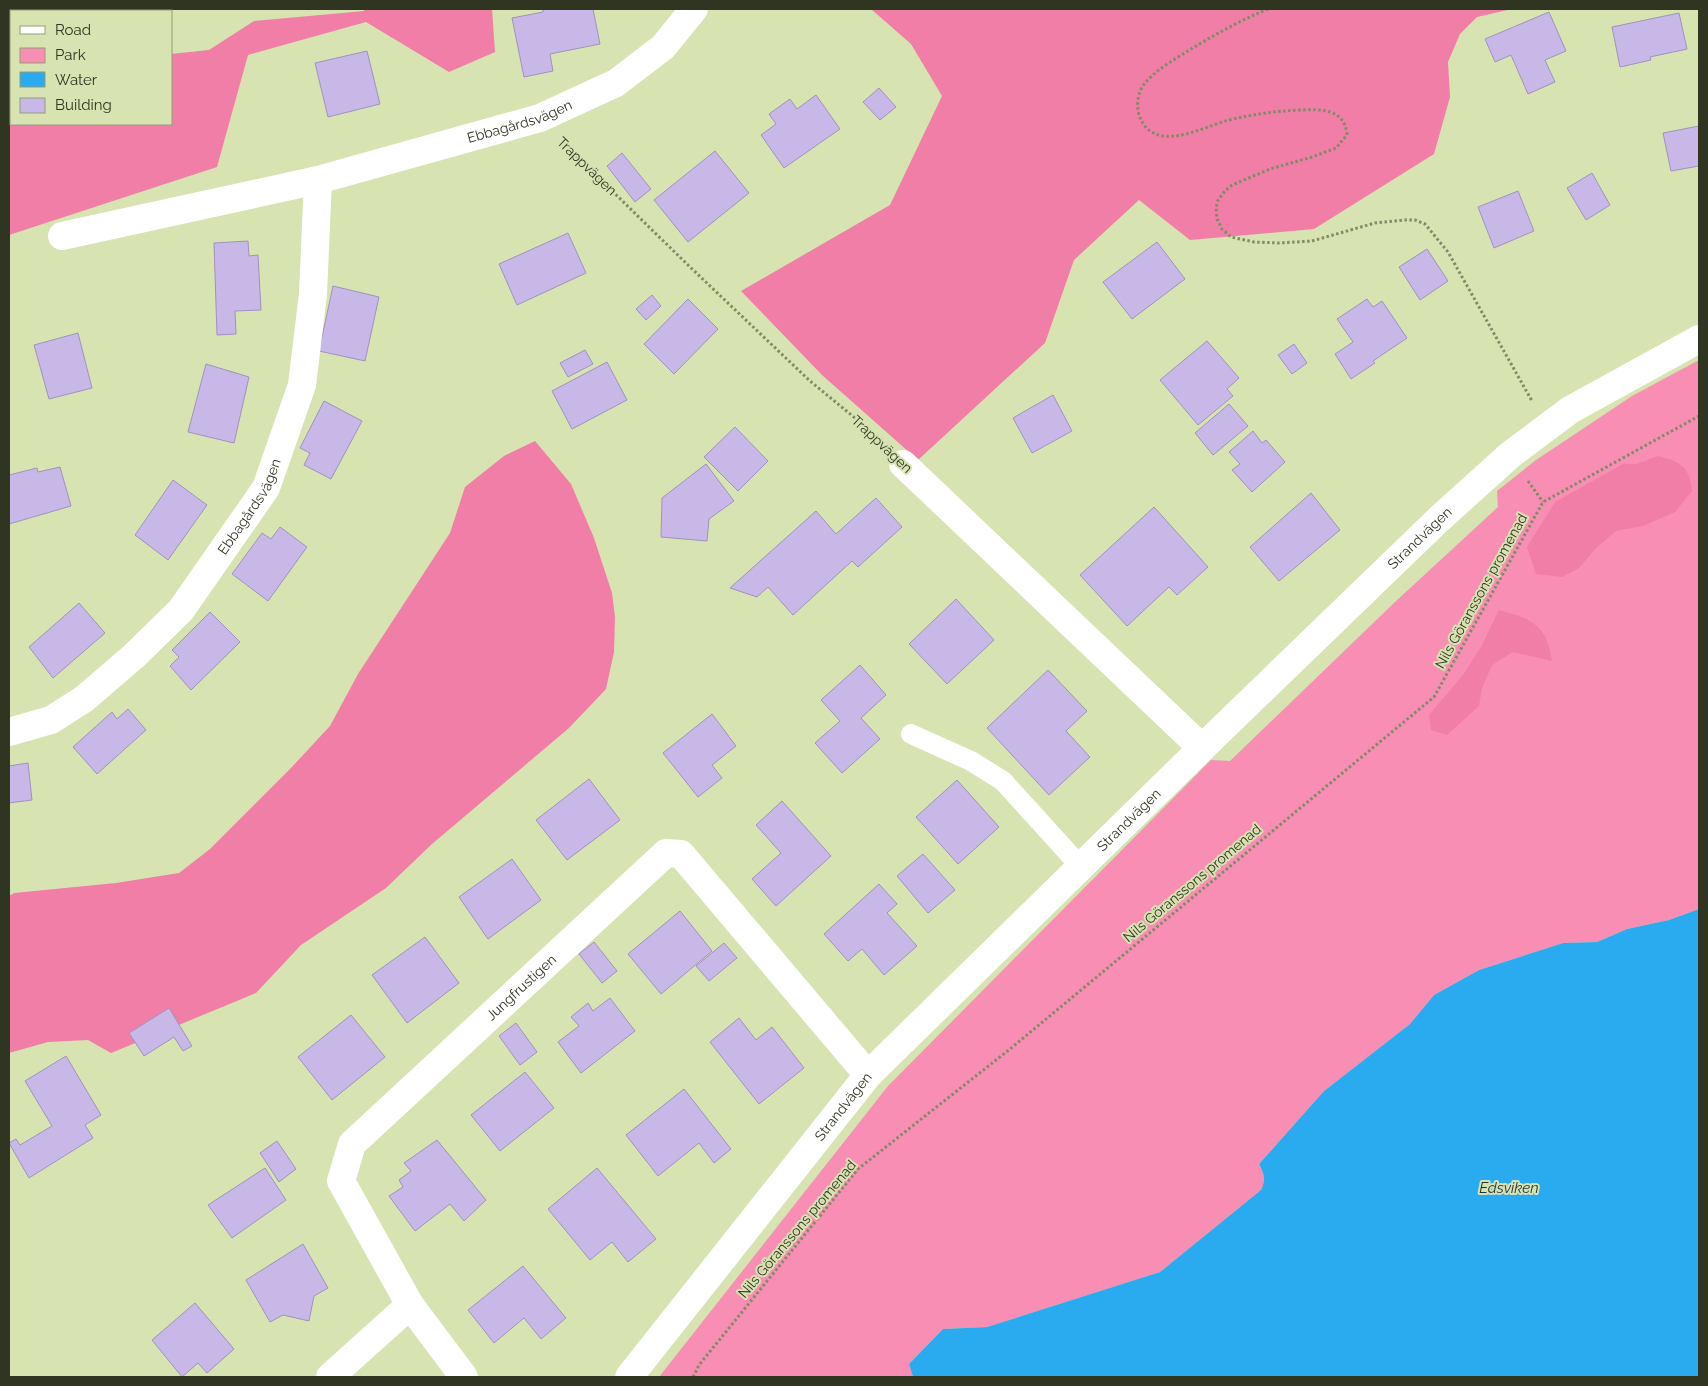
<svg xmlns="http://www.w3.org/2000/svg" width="1708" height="1386" font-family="Raleway,sans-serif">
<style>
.green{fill:#f88eb3}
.forest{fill:#f07ea7}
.water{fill:#2aabf0}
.building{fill:#c7b8e8;stroke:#a092c0}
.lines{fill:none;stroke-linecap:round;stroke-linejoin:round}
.path{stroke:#828a67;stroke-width:3;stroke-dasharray:2.5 2.5;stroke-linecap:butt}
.lane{stroke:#fff;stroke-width:20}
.street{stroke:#fff;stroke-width:28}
.labels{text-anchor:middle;stroke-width:4;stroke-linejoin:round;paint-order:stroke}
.street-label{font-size:14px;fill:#303521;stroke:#d7e3b1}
.water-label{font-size:15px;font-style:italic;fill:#1d313e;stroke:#d7e3b1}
</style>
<rect width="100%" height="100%" fill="#d7e3b1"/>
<!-- green -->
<path class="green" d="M 1699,360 L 1699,909 L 1669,920 L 1627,929 L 1597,942 L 1563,943 L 1479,970 L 1434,995 L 1410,1024 L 1324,1091 L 1259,1164 C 1264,1174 1266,1180 1261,1190 L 1160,1272 L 987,1327 L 943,1329 L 909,1364 L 913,1377 L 659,1377 L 888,1086 L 1211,760 L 1230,761 L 1395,602 L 1498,507 L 1497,491 L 1536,460 L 1632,396 Z"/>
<!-- forest -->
<g class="forest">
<path d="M 364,9 L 492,9 L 495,52 L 449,72 L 366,22 L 248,55 L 217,167 L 9,235 L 9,69 L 11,68 L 11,124 L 171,124 L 171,54 L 209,50 L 254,21 L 364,11 Z"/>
<path d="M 871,9 L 1512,9 L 1477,17 L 1460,34 L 1448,62 L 1450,97 L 1434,154 L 1314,229 L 1190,240 L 1139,200 L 1074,260 L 1045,343 L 918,460 L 822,375 L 741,291 L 890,205 L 942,96 L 911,44 Z"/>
<path d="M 535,441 L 571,484 L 594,538 L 612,593 L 615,617 L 614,652 L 606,689 L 569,728 L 432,844 L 386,888 L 301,945 L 256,993 L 111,1053 L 88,1040 L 48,1042 L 9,1053 L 9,896 L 14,893 L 116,883 L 179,873 L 210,849 L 290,769 L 330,726 L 358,674 L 450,533 L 465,487 L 504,456 Z"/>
<path d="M 1658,456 C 1681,462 1689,466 1692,491 L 1675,512 L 1643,526 L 1616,531 L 1596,548 L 1579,568 L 1562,577 L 1536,574 L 1527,547 L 1555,502 L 1623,464 L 1637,464 Z"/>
<path d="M 1499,610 C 1531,619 1547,624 1552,661 L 1513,652 L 1492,665 L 1482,688 L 1479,706 L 1447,735 L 1431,730 L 1429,715 L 1463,675 L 1481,647 Z"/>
</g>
<!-- water -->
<path class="water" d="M 1699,909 L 1699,1377 L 913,1377 L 909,1364 L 943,1329 L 987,1327 L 1160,1272 L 1261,1190 C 1266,1180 1264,1173 1259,1164 L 1324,1091 L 1410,1024 L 1434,995 L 1479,970 L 1563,943 L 1597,942 L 1627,929 L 1669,920 Z"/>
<!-- building -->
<g class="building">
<rect x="38" y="9" width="80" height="2"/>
<path d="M 543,9 L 593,9 L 600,44 L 550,54 L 553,71 L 524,77 L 512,18 L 543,12 Z"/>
<path d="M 1549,12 L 1566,51 L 1545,60 L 1555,82 L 1528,94 L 1511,55 L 1495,62 L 1485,39 Z"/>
<path d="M 1679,13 L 1687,49 L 1650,57 L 1651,60 L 1620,67 L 1612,27 Z"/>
<path d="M 367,51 L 380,104 L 328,117 L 315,63 Z"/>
<path d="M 879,88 L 896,107 L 880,120 L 863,102 Z"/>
<path d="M 816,95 L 840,129 L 784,168 L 761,135 L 776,124 L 769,114 L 790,99 L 797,109 Z"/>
<path d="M 1699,126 L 1699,166 L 1671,171 L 1663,133 Z"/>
<path d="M 715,151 L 749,193 L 688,242 L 654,200 Z"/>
<path d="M 622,153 L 651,189 L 635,202 L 607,166 Z"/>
<path d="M 1592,173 L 1610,205 L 1586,220 L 1567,188 Z"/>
<path d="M 1518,191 L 1534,231 L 1494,248 L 1478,207 Z"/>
<path d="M 568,233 L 586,273 L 517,305 L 499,264 Z"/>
<path d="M 248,241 L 249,256 L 258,255 L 261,310 L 235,311 L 236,334 L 217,335 L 214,243 Z"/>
<path d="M 1157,242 L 1185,279 L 1132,319 L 1103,282 Z"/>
<path d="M 1427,249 L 1448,281 L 1420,300 L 1399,267 Z"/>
<path d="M 333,286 L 379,297 L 365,361 L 319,351 Z"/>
<path d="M 652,295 L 661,306 L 646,320 L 636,309 Z"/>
<path d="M 688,299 L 718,329 L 674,374 L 644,344 Z"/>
<path d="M 1367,299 L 1373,307 L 1382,301 L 1407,338 L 1373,361 L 1375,363 L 1351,379 L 1335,354 L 1353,342 L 1337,319 Z"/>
<path d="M 78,333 L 92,388 L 49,399 L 34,345 Z"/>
<path d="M 1207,341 L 1239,378 L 1227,389 L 1233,396 L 1198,425 L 1160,380 Z"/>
<path d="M 1294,344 L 1307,363 L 1292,374 L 1278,355 Z"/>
<path d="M 585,350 L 593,364 L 568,377 L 560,363 Z"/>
<path d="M 607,362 L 627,400 L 572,429 L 552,391 Z"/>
<path d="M 206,364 L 249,377 L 234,443 L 188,432 Z"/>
<path d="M 1053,395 L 1072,431 L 1032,453 L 1013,418 Z"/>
<path d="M 324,401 L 362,421 L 331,479 L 304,465 L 310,453 L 300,448 Z"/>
<path d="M 1229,404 L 1248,426 L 1213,455 L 1195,433 Z"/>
<path d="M 735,427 L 768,461 L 738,491 L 704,457 Z"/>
<path d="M 1253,431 L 1262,443 L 1266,440 L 1285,462 L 1252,492 L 1232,470 L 1240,464 L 1229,452 Z"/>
<path d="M 706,464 L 734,501 L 709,519 L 707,541 L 661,537 L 662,498 Z"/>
<path d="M 60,467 L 71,506 L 9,524 L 9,475 L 37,468 L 38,472 Z"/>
<path d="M 173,480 L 207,505 L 168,560 L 135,535 Z"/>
<path d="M 1311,493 L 1340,530 L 1279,581 L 1250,547 Z"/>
<path d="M 876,498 L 902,527 L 858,567 L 852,561 L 793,615 L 768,587 L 757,597 L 730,588 L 816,511 L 836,534 Z"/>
<path d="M 1154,507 L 1208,567 L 1177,595 L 1169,587 L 1127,626 L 1080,575 Z"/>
<path d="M 280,527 L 307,547 L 268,601 L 232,574 L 262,533 L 271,539 Z"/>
<path d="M 956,599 L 994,640 L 947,684 L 909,644 Z"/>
<path d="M 79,603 L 105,633 L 53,678 L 29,647 Z"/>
<path d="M 210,612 L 240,642 L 191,690 L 170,666 L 179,657 L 172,650 Z"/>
<path d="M 860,665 L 886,695 L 861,718 L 880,739 L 842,773 L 815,743 L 840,721 L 821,700 Z"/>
<path d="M 1048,670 L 1087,711 L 1066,731 L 1090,757 L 1049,795 L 987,728 Z"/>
<path d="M 128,709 L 146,730 L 97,774 L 73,747 L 112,712 L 117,719 Z"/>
<path d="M 712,714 L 736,746 L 712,765 L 722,778 L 698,797 L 663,753 Z"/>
<path d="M 28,763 L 32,800 L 9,803 L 9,766 Z"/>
<path d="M 589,779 L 620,820 L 567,860 L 536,820 Z"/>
<path d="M 957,780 L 999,827 L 958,864 L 916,817 Z"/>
<path d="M 782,801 L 831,856 L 776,906 L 752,879 L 781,853 L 756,825 Z"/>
<path d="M 923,854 L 955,890 L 928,913 L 897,876 Z"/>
<path d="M 512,859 L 541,900 L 488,939 L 459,897 Z"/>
<path d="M 879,884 L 897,904 L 887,913 L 917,946 L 884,975 L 862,949 L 848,961 L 824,934 Z"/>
<path d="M 680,911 L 712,951 L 661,994 L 628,954 Z"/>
<path d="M 425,937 L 459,983 L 407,1023 L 372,975 Z"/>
<path d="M 594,942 L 617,971 L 602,983 L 579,954 Z"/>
<path d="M 724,943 L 737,958 L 709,981 L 696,966 Z"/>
<path d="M 610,998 L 635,1031 L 581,1073 L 558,1042 L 579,1026 L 571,1017 L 588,1003 L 593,1011 Z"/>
<path d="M 169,1008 L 192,1046 L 183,1051 L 174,1037 L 144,1056 L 129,1033 Z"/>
<path d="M 351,1015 L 385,1057 L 332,1100 L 298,1057 Z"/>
<path d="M 739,1018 L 756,1040 L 772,1027 L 804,1068 L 759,1104 L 710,1042 Z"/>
<path d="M 516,1023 L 537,1052 L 520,1065 L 499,1036 Z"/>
<path d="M 66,1056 L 101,1115 L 85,1125 L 93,1138 L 29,1178 L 9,1143 L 16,1139 L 20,1145 L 52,1126 L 25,1081 Z"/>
<path d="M 525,1072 L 554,1108 L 500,1151 L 471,1115 Z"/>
<path d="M 684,1089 L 731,1149 L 714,1163 L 699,1143 L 658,1176 L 626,1135 Z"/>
<path d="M 437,1140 L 486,1200 L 464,1221 L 450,1204 L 415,1231 L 389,1196 L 403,1187 L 399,1180 L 411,1171 L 404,1163 Z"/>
<path d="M 277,1141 L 296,1169 L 279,1182 L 260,1153 Z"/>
<path d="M 265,1168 L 286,1200 L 232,1238 L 208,1205 Z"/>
<path d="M 597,1168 L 656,1239 L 628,1262 L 612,1242 L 590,1260 L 548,1209 Z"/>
<path d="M 303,1244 L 328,1288 L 314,1296 L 309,1321 L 283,1315 L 270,1322 L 246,1280 Z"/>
<path d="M 523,1266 L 566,1318 L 541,1339 L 524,1318 L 494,1343 L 468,1310 Z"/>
<path d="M 195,1303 L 234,1349 L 207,1373 L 198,1363 L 182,1377 L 152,1340 Z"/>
</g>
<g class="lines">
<!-- path -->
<g class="path">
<path d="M 1268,9 C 1241,20 1216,34 1191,49 C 1175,59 1157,69 1145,83 C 1138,91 1136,105 1139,115 C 1143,127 1151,134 1163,136 C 1183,139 1210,125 1229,120 C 1255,114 1275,111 1301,110 C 1322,109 1345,109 1347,135 L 1336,148 L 1312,157 L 1270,169 L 1232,185 L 1225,191 L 1218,200 L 1216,208 L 1217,219 L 1222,229 L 1231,237 L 1254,242 L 1279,243 L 1312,241 L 1375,223 L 1404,220 L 1415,220 L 1425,224 L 1448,252 L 1532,401"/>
<path d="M 562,142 L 689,266 L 810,381 L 883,441"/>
<path d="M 1528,481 L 1543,502"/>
<path d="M 693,1377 L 699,1365 L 858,1169 L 1010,1049 L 1434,697 L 1543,502 L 1699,416"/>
</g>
<!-- lane -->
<path class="lane" d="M 911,734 L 971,761 L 1003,781 L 1081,867"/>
<!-- street -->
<g class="street">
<path id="s1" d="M 62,236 L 318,180 L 540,118 L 616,83 L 663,47 L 694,9"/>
<path d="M 903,464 L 1202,748"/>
<path id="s2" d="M 9,732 L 51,720 L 84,699 L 134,656 L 181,610 L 266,488 L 302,385 L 313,294 L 318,180"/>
<path d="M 330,1377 L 410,1305"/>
<path id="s3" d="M 464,1377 L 410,1305 L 341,1181 L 352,1144 L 666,853 L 681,854 L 868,1075"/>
<path id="s4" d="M 629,1377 L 868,1075 L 1202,748 L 1438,520 L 1510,455 L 1570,410 L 1699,339"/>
</g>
</g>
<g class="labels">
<!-- street labels -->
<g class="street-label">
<text dy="5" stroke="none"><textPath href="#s1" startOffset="472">Ebbagårdsvägen</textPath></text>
<text transform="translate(587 166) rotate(44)" y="5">Trappvägen</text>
<text transform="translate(882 444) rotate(43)" y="5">Trappvägen</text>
<text dy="5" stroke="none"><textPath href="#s2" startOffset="339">Ebbagårdsvägen</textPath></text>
<text dy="5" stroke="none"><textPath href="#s4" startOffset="1155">Strandvägen</textPath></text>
<text transform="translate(1481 591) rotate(-61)" y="5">Nils Göranssons promenad</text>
<text dy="5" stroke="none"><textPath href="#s4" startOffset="750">Strandvägen</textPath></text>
<text transform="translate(1192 883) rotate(-40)" y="5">Nils Göranssons promenad</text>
<text dy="5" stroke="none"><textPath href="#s3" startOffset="501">Jungfrustigen</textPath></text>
<text dy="5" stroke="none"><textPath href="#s4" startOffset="345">Strandvägen</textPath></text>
<text transform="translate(797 1229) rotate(-50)" y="5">Nils Göranssons promenad</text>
</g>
<!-- water labels -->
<g class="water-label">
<text x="1509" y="1193">Edsviken</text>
</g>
</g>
<!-- border -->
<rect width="1708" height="1386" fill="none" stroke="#303521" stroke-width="20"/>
<!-- legend -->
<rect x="10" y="10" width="162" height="115" fill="#d7e3b1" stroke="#949d77"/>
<rect x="20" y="26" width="25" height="8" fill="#ffffff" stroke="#949d77"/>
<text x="55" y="35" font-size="15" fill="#303521">Road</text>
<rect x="20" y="48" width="25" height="15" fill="#f88eb3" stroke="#949d77"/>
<text x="55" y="60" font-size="15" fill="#303521">Park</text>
<rect x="20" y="72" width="25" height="15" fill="#2aabf0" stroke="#949d77"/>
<text x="55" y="85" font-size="15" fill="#303521">Water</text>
<rect x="20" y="98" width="25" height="15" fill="#c7b8e8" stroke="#949d77"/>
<text x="55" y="110" font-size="15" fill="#303521">Building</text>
</svg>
